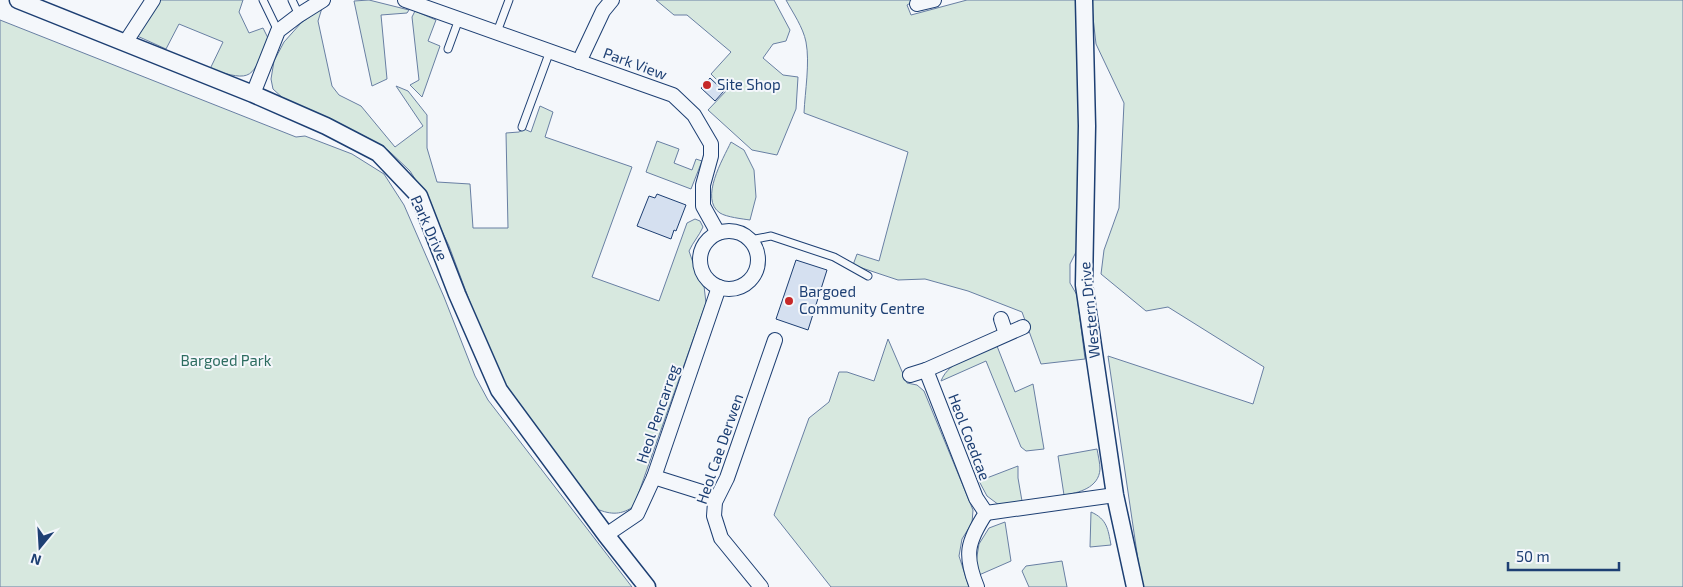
<svg xmlns="http://www.w3.org/2000/svg" width="1683" height="587" font-family="'Exo 2',sans-serif">
<style>
.green{fill:#d7e8df;stroke:#687fa3}
.building{fill:#d5e0f0;stroke:#1d3f73}
.lines{fill:none;stroke-linecap:round;stroke-linejoin:round}
.service-casing{stroke:#1d3f73;stroke-width:9}
.minor-casing{stroke:#1d3f73;stroke-width:16}
.tertiary-casing{stroke:#1d3f73;stroke-width:19}
.service{stroke:#f4f7fb;stroke-width:7}
.minor{stroke:#f4f7fb;stroke-width:14}
.tertiary{stroke:#f4f7fb;stroke-width:16}
.poi-dot{fill:#c62828;stroke:#f4f7fb;stroke-width:2}
.labels{text-anchor:middle;stroke-width:4;stroke-linejoin:round;paint-order:stroke}
.street-label{font-size:15px;fill:#1d3f73;stroke:#f4f7fb}
.poi-label{font-size:15px;fill:#1d3f73;stroke:#f4f7fb;text-anchor:start}
.park-label{font-size:15px;fill:#2c6c60;stroke:#f4f7fb}
</style>
<rect width="100%" height="100%" fill="#f4f7fb"/>
<!-- green -->
<g class="green">
<path d="M 158,0 L 243,0 L 239,12 L 249,33 L 263,28 L 268,38 C 252,78 254,83 210,69 L 223,42 L 179,24 L 166,49 L 135,35 Z"/>
<path d="M 369,0 L 409,10 L 407,13 L 381,15 L 387,79 L 372,86 L 354,1 Z"/>
<path d="M 656,0 L 774,0 L 790,30 L 786,41 L 773,44 L 763,58 L 783,75 L 798,77 L 796,109 L 777,155 L 752,150 L 708,110 L 727,90 L 711,74 L 731,52 L 687,15 L 674,15 Z"/>
<path d="M 786,0 L 916,0 L 907,5 L 911,15 L 967,0 L 1076,0 L 1080,58 L 1077,250 L 1070,264 L 1070,283 L 1077,295 L 1085,359 L 1041,364 L 1022,312 L 968,291 L 925,279 L 898,280 L 853,265 L 857,254 L 879,261 L 908,152 L 804,113 C 805,91 810,63 806,42 C 803,27 793,13 786,0 Z"/>
<path d="M 1091,0 L 1683,0 L 1683,587 L 1142,587 L 1108,356 L 1253,404 L 1264,367 L 1168,307 L 1146,311 L 1101,274 L 1104,250 L 1119,208 L 1124,103 L 1096,44 Z"/>
<path d="M 322,8 L 318,21 L 332,86 L 339,95 L 361,106 L 395,147 L 423,126 L 396,86 L 408,91 L 427,115 L 427,148 L 437,182 L 470,184 L 473,228 L 508,228 L 506,133 L 519,132 L 524,129 L 531,132 L 540,106 L 553,112 L 545,137 L 632,167 L 592,277 L 659,301 L 687,223 L 695,219 L 700,221 L 703,227 C 699,236 693,242 689,251 L 698,277 L 704,286 L 706,303 L 634,506 C 622,515 611,515 597,509 L 514,402 L 495,369 L 449,246 L 424,193 L 410,171 L 389,151 L 365,137 L 285,100 L 273,89 L 271,79 L 274,61 L 284,42 L 301,23 Z"/>
<path d="M 415,11 L 436,20 L 428,41 L 440,46 L 422,97 L 410,85 L 419,80 L 412,17 Z"/>
<path d="M 0,20 L 296,137 L 305,136 L 352,154 L 384,174 L 404,205 L 444,297 L 475,376 L 488,400 L 632,587 L 0,587 Z"/>
<path d="M 657,141 L 679,149 L 674,163 L 692,170 L 696,159 L 702,161 L 691,189 L 646,172 Z"/>
<path d="M 731,142 L 744,150 L 754,170 L 756,197 L 750,220 C 743,219 726,217 720,213 C 699,199 723,159 731,142 Z"/>
<path d="M 888,339 L 907,383 L 917,385 L 924,391 L 973,510 L 972,523 L 962,539 L 959,556 L 969,587 L 831,587 L 774,515 L 809,418 L 829,402 L 839,372 L 847,372 L 874,381 Z"/>
<path d="M 997,346 L 1015,392 L 1033,384 L 1044,449 L 1026,451 L 1021,447 L 986,361 L 941,381 C 949,360 978,354 997,346 Z"/>
<path d="M 1097,449 C 1098,455 1100,463 1100,469 C 1099,488 1078,493 1064,495 L 1058,456 Z"/>
<path d="M 1018,466 L 1018,478 L 1022,501 L 999,505 L 987,496 L 979,481 Z"/>
<path d="M 1091,512 C 1107,519 1108,529 1111,545 L 1090,547 Z"/>
<path d="M 1005,522 L 1011,561 L 979,575 L 976,562 L 979,544 L 989,528 Z"/>
<path d="M 1062,561 L 1067,587 L 1029,587 L 1022,571 L 1026,566 Z"/>
</g>
<!-- building -->
<g class="building">
<path d="M 710,78 L 724,91 L 715,101 L 701,88 Z"/>
<path d="M 657,194 L 686,205 L 676,231 L 674,230 L 671,239 L 637,226 L 649,196 L 655,198 Z"/>
<path d="M 796,260 L 827,270 L 808,330 L 776,319 Z"/>
</g>
<g class="lines">
<!-- service casing -->
<g class="service-casing">
<g id="service">
<path d="M 263,0 L 278,31"/>
<path d="M 292,0 L 299,15"/>
<path d="M 497,32 L 509,0"/>
<path d="M 448,49 L 459,19"/>
<path d="M 522,127 L 550,51"/>
<path d="M 750,240 L 771,236 L 834,257 L 868,276"/>
</g>
</g>
<!-- minor casing -->
<g class="minor-casing">
<g id="minor">
<path d="M 405,0 L 673,95 L 694,115 L 711,144 L 711,156 L 703,185 L 703,206 L 718,233"/>
<path d="M 917,4 L 934,0"/>
<path d="M 125,43 L 153,0"/>
<path d="M 579,62 L 603,11 L 612,0"/>
<path d="M 253,94 L 278,31 L 299,15 L 323,0"/>
<circle cx="729" cy="260" r="29"/>
<path d="M 1001,319 L 1006,334"/>
<path d="M 926,370 L 976,498 L 986,513 C 967,542 964,555 977,587"/>
<path d="M 910,375 L 926,370 L 1023,327"/>
<path d="M 654,477 L 708,494 L 715,502"/>
<path d="M 986,513 L 1115,495"/>
<path d="M 606,535 L 637,514 L 654,477 L 719,287"/>
<path d="M 761,587 L 721,538 L 714,516 L 715,502 L 727,478 L 775,340"/>
</g>
</g>
<!-- tertiary casing -->
<g class="tertiary-casing">
<g id="tertiary">
<path d="M 18,0 L 253,94 L 326,126 L 378,153 L 419,196 L 457,294 L 499,390 L 606,535 L 647,587"/>
<path d="M 1084,0 L 1087,126 L 1084,285 L 1115,495 L 1135,587"/>
</g>
</g>
<!-- service -->
<use href="#service" class="service"/>
<!-- minor -->
<use href="#minor" class="minor"/>
<!-- tertiary -->
<use href="#tertiary" class="tertiary"/>
</g>
<!-- markers -->
<g class="poi-dot">
<circle cx="707" cy="85" r="5"/>
<circle cx="789" cy="301" r="5"/>
</g>
<g class="labels">
<!-- street labels -->
<g class="street-label">
<text transform="translate(635 64) rotate(20)" y="5">Park View</text>
<text transform="translate(429 228) rotate(66)" y="5">Park Drive</text>
<text transform="translate(1090 310) rotate(-96)" y="5">Western Drive</text>
<text transform="translate(658 414) rotate(-71)" y="5">Heol Pencarreg</text>
<text transform="translate(969 437) rotate(69)" y="5">Heol Coedcae</text>
<text transform="translate(720 449) rotate(-71)" y="5">Heol Cae Derwen</text>
</g>
<!-- poi labels -->
<g class="poi-label">
<text x="717" y="90">Site Shop</text>
<text x="799" y="297">Bargoed<tspan x="799" dy="17">Community Centre</tspan></text>
</g>
<!-- park labels -->
<g class="park-label">
<text x="226" y="366">Bargoed Park</text>
</g>
</g>
<!-- north arrow -->
<g transform="translate(40 547) rotate(198)" stroke="#f4f7fb" stroke-width="4" paint-order="stroke">
<path d="M0-4L9 19L0 12L-9 19Z" fill="#1d3f73"/>
<text y="-8" font-size="14" font-weight="bold" text-anchor="middle" fill="#1d3f73">N</text>
</g>
<!-- scale -->
<path d="M1508 562v8h111v-8" fill="none" stroke="#1d3f73" stroke-width="2.5"/>
<text x="1516" y="562" font-size="15" fill="#1d3f73" stroke="#f4f7fb" stroke-width="4" paint-order="stroke">50 m</text>
</svg>
